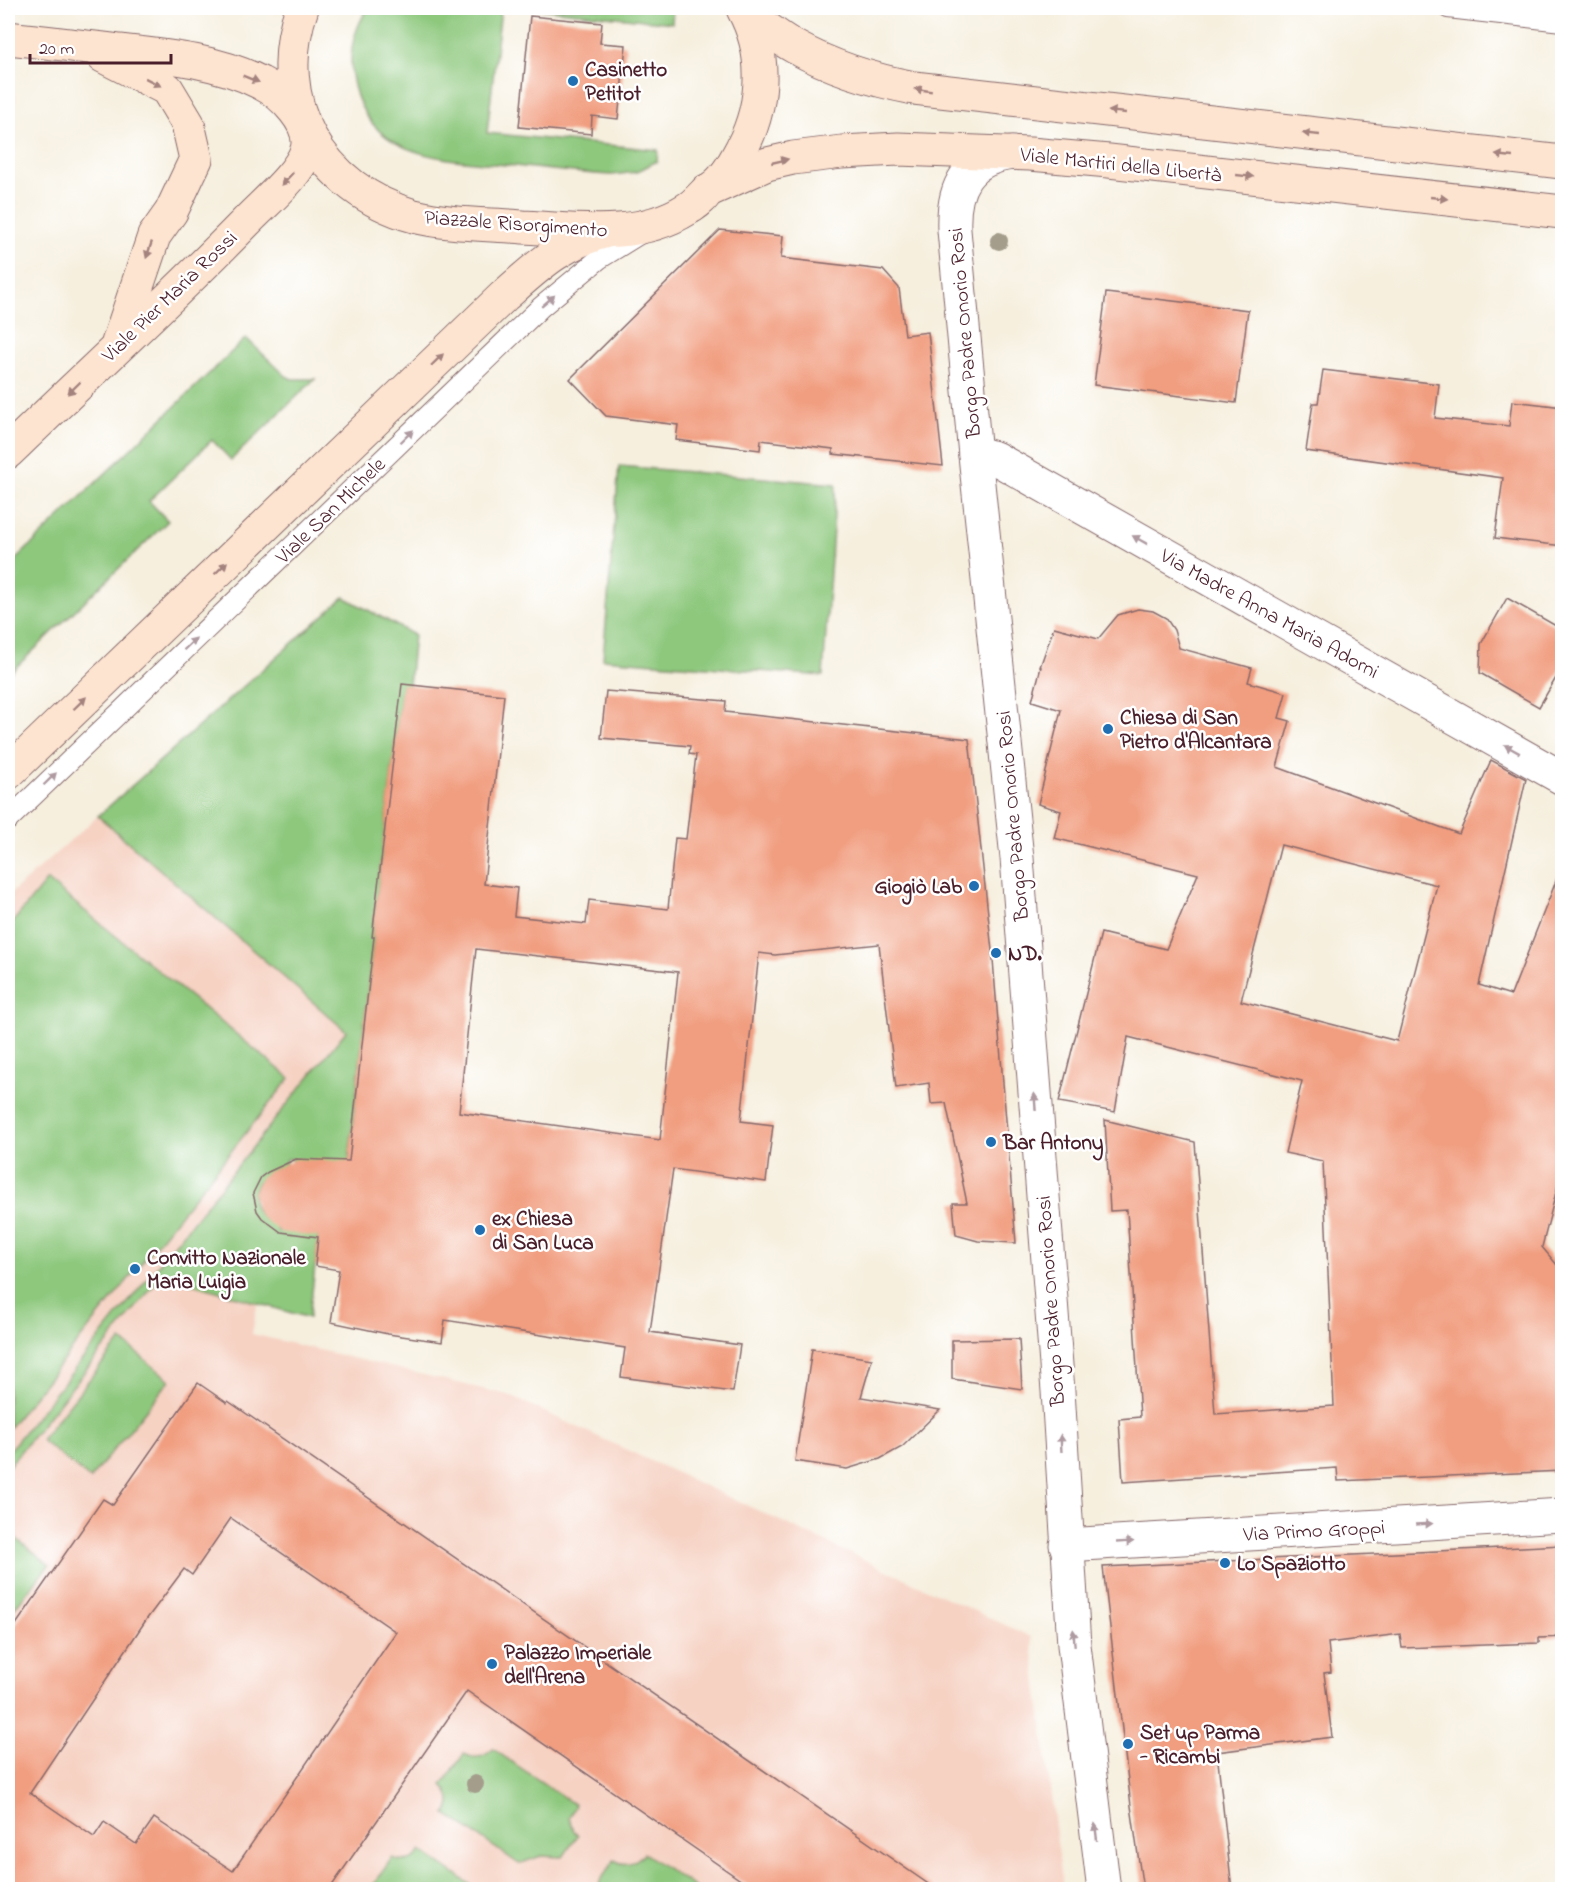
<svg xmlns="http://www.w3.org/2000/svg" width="1570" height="1897" font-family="'Indie Flower',sans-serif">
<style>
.built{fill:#f6d2c3}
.green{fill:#8dc87d;stroke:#6c7454;stroke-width:1.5}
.building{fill:#f19d7f;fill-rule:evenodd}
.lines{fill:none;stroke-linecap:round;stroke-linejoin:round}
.lane-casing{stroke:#86686a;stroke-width:22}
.street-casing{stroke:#86686a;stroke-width:35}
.secondary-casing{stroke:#86686a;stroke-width:35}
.lane{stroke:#fff;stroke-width:20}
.street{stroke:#fff;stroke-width:33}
.secondary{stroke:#fde4d0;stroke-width:33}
.tree{fill:#a49d8c}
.oneway{fill:#a4827e}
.oneway2{fill:#ae9aa0}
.poi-dot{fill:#1f6fb2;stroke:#fff;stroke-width:2}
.labels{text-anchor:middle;stroke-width:5;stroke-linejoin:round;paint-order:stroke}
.poi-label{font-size:21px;font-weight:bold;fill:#4a1f2b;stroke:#fff;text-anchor:start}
.street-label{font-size:21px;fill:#4a1f2b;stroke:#fff}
</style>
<rect width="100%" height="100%" fill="#fff"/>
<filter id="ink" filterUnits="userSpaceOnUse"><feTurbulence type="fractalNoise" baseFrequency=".0167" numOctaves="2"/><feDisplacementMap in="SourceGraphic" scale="12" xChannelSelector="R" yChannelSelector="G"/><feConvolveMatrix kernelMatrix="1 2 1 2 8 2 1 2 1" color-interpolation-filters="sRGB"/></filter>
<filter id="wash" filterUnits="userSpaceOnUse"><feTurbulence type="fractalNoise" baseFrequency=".008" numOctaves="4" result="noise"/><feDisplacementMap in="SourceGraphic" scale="24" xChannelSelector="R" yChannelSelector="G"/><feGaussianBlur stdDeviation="1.35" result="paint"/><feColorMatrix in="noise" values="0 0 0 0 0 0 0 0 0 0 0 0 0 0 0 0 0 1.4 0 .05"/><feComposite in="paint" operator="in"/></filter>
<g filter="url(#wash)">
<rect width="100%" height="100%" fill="#f6efde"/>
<!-- built -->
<path class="built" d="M 344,597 L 414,635 L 402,685 L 372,937 L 374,937 L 348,1167 L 292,1163 L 292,1159 L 286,1159 L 285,1167 L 252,1172 L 258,1301 L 252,1334 L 508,1395 L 1031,1637 L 1063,1889 L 8,1889 L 8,896 Z"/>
<!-- green -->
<g class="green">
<path d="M 368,8 L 501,8 L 487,133 L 658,150 L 657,161 L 636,172 L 612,175 C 577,173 542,169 507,165 C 446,159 372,160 354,86 C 347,58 353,31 368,8 Z"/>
<path d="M 529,8 L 673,8 L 672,23 Z"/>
<path d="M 246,338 L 286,376 L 292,379 L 315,379 L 231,460 L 212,440 L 149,501 L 168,521 L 8,675 L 8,567 Z"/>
<path d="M 619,466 L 836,484 L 823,676 L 603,659 Z"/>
<path d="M 344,597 L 414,635 L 409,685 L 402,685 L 372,937 L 374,937 L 348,1167 L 292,1163 L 292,1159 L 286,1159 L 285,1167 C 261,1170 241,1195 261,1216 C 265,1221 272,1223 278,1226 L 277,1231 L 319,1232 L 309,1318 L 162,1275 L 8,1467 L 8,1452 L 346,1031 L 98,816 Z"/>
<path d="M 47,880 L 290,1078 L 8,1429 L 8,928 Z"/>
<path d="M 121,1340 L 170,1380 L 90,1479 L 41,1440 Z"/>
<path d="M 8,1532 L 49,1565 L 8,1616 L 8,1531 Z"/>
<path d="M 493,1749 L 575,1805 L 569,1818 L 574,1831 L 578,1835 L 563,1857 L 541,1856 L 519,1864 L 446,1814 C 453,1803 451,1794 442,1785 L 464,1754 C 475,1760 484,1758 493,1749 Z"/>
<path d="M 421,1851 L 477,1889 L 371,1888 L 392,1858 C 403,1863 413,1862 421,1851 Z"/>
<path d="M 644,1853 L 697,1889 L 603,1889 L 599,1883 L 614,1860 C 626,1867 635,1863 644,1853 Z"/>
</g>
<g id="blocks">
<!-- building -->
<g class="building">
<path d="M 530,16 L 602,23 L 600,43 L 626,45 L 618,119 L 592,116 L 591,134 L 519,127 Z"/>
<path d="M 720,230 L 783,236 L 781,258 L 883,270 L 899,288 L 905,335 L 928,332 L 943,466 L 833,454 L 833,449 L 761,440 L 760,450 L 676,440 L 678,425 L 606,416 L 570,379 Z"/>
<path d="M 1106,293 L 1248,310 L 1236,403 L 1094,385 Z"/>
<path d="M 1323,370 L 1439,384 L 1435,418 L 1509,426 L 1512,401 L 1563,407 L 1563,546 L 1495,538 L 1503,478 L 1306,451 L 1313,403 L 1318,403 Z"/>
<path d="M 1507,598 L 1563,630 L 1563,666 L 1539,707 L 1480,673 L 1481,644 Z"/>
<path d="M 1138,609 L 1153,611 L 1166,618 L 1174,630 L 1179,648 L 1252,668 L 1248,682 L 1286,693 L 1279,718 L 1290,721 L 1277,767 L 1459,834 L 1491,760 L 1526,779 L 1479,985 L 1511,995 L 1560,871 L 1563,871 L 1563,1165 L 1542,1247 L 1563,1272 L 1563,1471 L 1338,1481 L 1337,1468 L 1123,1482 L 1119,1419 L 1140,1417 L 1127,1210 L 1110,1211 L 1105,1120 L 1195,1142 L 1215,1414 L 1334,1406 L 1323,1161 L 1285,1153 L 1302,1081 L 1128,1037 L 1115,1112 L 1059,1102 L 1101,933 L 1166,949 L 1198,874 L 1054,838 L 1061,811 L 1038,804 L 1061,710 L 1032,701 L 1041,667 L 1040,667 L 1054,627 L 1098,639 L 1118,615 ZM 1281,845 L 1437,885 L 1397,1041 L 1241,1001 Z"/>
<path d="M 402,684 L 504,695 L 484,884 L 517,888 L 514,916 L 586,924 L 589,900 L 668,909 L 675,838 L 686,839 L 696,755 L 689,754 L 690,746 L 601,738 L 606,691 L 726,701 L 725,712 L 969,739 L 993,960 L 1016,1243 L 978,1241 L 956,1235 L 953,1203 L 967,1203 L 946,1103 L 931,1104 L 929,1083 L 896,1088 L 879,944 L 775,955 L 759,953 L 741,1121 L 773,1125 L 766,1182 L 673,1169 L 650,1332 L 740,1345 L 733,1392 L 621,1377 L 625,1348 L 445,1320 L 442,1342 L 388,1334 L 331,1322 L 339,1270 L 315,1266 L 318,1237 L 281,1232 L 262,1218 L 257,1211 L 253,1193 L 261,1177 L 268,1172 L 296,1159 L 349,1161 L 374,937 L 372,937 ZM 476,949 L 678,972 L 660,1140 L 459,1112 Z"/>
<path d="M 1019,1339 L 1022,1389 L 952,1379 L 952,1340 Z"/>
<path d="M 812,1349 L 872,1359 L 861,1397 L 940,1410 L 902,1447 L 880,1459 L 847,1469 L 795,1461 Z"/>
<path d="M 198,1383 L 227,1403 L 228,1401 L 937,1890 L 755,1890 L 467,1691 L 329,1890 L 8,1890 L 8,1636 L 103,1499 L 113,1505 ZM 231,1518 L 396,1632 L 233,1871 L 154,1818 L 136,1844 L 104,1822 L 94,1837 L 30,1793 L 146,1620 L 184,1569 L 192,1575 Z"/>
<path d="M 1563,1545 L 1563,1637 L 1539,1638 L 1539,1643 L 1402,1648 L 1400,1634 L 1328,1643 L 1331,1672 L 1324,1673 L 1332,1737 L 1217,1752 L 1232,1890 L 1143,1890 L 1131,1806 L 1103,1567 Z"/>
</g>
</g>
</g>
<g filter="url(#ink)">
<use href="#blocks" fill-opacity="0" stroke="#86686a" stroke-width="1.5"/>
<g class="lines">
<!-- lane casing -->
<g class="lane-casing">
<g id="lane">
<path d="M 1448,8 L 1562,21"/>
<path d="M 8,820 L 541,307 L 599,259 L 641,233"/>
</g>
</g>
<!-- street casing -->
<g class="street-casing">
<g id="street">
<path d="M 1013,153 C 967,158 952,187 954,230 L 975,455 L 1017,858 L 1058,1391 L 1074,1645 L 1104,1890"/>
<path d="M 975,455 L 988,456 L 995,458 L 1562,778"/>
<path d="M 1066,1545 L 1562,1515"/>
</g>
</g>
<!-- secondary casing -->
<g class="secondary-casing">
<g id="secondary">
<path d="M 302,8 C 269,102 320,189 414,216 C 449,225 488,224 523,227 C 578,230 638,240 687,209 C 695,204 703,199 707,191 C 721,184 730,170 737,157 C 764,111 769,57 743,9"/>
<path d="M 745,12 C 761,24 777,37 795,47 C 831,67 872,80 914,88 L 1562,162"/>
<path d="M 8,38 C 45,42 83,46 120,51 C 166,56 219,61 261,83 C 282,93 314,124 307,150 C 299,175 264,203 246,222 C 169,301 87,375 8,452"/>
<path d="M 103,56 L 167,89 L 188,124 L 196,159 L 171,212 L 154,236 L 118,343"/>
<path d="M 692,206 L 707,191 L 767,164 L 793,158 L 842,152 L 898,149 L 1030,154 L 1109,161 L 1562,212"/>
<path d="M 8,773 L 504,296 C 538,266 561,243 607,231"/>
</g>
</g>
<!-- lane -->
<use href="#lane" class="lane"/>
<!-- street -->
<use href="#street" class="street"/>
<!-- secondary -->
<use href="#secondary" class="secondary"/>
</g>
<!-- trees -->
<g class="tree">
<circle cx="999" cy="241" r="9"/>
<circle cx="475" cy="1784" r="9"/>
</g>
<!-- one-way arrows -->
<defs><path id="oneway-solid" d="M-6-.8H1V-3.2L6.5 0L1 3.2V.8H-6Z" transform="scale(1.5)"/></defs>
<g class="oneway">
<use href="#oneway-solid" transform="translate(251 79) rotate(22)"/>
<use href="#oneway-solid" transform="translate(153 82) rotate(27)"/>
<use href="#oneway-solid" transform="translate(923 90) rotate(-171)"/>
<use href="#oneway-solid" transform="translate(1117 112) rotate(-174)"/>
<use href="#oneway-solid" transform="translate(1311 134) rotate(-174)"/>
<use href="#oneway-solid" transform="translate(1504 156) rotate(-174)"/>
<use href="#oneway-solid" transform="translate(780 161) rotate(-13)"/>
<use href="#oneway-solid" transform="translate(1245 176) rotate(6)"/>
<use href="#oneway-solid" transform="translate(287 179) rotate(133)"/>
<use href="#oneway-solid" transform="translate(1439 198) rotate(6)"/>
<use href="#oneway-solid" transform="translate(149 250) rotate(109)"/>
<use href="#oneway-solid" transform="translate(437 360) rotate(-44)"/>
<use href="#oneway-solid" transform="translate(74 388) rotate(136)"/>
<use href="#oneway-solid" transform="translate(221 568) rotate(-44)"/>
<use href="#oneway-solid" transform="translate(80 703) rotate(-44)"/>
</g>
<g class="oneway2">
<use href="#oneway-solid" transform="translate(548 301) rotate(-41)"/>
<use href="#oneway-solid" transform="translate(407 436) rotate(-44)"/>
<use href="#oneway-solid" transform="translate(1140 540) rotate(-151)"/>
<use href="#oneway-solid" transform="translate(190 644) rotate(-44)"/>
<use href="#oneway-solid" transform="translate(1512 749) rotate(-151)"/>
<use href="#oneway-solid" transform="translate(50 779) rotate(-44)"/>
<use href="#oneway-solid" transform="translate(1035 1102) rotate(-94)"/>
<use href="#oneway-solid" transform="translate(1061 1443) rotate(-93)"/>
<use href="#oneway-solid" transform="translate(1424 1524) rotate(-3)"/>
<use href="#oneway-solid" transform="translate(1125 1542) rotate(-3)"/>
<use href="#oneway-solid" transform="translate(1074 1638) rotate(-95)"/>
<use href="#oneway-solid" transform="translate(1096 1832) rotate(-97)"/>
</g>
</g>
<!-- markers -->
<g class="poi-dot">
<circle cx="573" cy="81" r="6"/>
<circle cx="1108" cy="729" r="6"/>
<circle cx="974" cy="886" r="6"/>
<circle cx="996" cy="953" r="6"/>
<circle cx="991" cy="1142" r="6"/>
<circle cx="480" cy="1230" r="6"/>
<circle cx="135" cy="1269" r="6"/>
<circle cx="1225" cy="1563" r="6"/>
<circle cx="492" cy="1664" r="6"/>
<circle cx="1128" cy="1744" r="6"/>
</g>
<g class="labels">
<!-- poi labels -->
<g class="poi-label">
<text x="585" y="76">Casinetto<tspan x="585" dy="24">Petitot</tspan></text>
<text x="1120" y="724">Chiesa di San<tspan x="1120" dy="24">Pietro d'Alcantara</tspan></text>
<text x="962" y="893" text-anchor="end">Giogiò Lab</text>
<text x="1008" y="960">ND.</text>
<text x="1003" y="1149">Bar Antony</text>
<text x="492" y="1225">ex Chiesa<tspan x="492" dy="24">di San Luca</tspan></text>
<text x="147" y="1264">Convitto Nazionale<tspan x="147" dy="24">Maria Luigia</tspan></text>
<text x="1237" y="1570">Lo Spaziotto</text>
<text x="504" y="1659">Palazzo Imperiale<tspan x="504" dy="24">dell'Arena</tspan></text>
<text x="1140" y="1739">Set up Parma<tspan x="1140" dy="24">- Ricambi</tspan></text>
</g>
<!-- street labels -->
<g class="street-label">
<text transform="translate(1121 164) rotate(6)" y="7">Viale Martiri della Libertà</text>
<text transform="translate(516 223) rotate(4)" y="7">Piazzale Risorgimento</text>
<text transform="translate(169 296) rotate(-44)" y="7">Viale Pier Maria Rossi</text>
<text transform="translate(964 333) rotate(-95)" y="7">Borgo Padre Onorio Rosi</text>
<text transform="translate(330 510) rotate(-44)" y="7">Viale San Michele</text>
<text transform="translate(1270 613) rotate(29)" y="7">Via Madre Anna Maria Adorni</text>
<text transform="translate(1012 816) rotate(-95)" y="7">Borgo Padre Onorio Rosi</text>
<text transform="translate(1050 1301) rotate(-94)" y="7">Borgo Padre Onorio Rosi</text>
<text transform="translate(1314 1530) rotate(-3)" y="7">Via Primo Groppi</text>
</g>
</g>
<!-- margin -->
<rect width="1570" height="1897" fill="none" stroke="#fff" stroke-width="30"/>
<!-- scale -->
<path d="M30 54v9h141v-9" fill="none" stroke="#4a1f2b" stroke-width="3"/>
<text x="39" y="54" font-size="18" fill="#4a1f2b" stroke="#ffffff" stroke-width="4.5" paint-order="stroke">20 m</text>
</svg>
